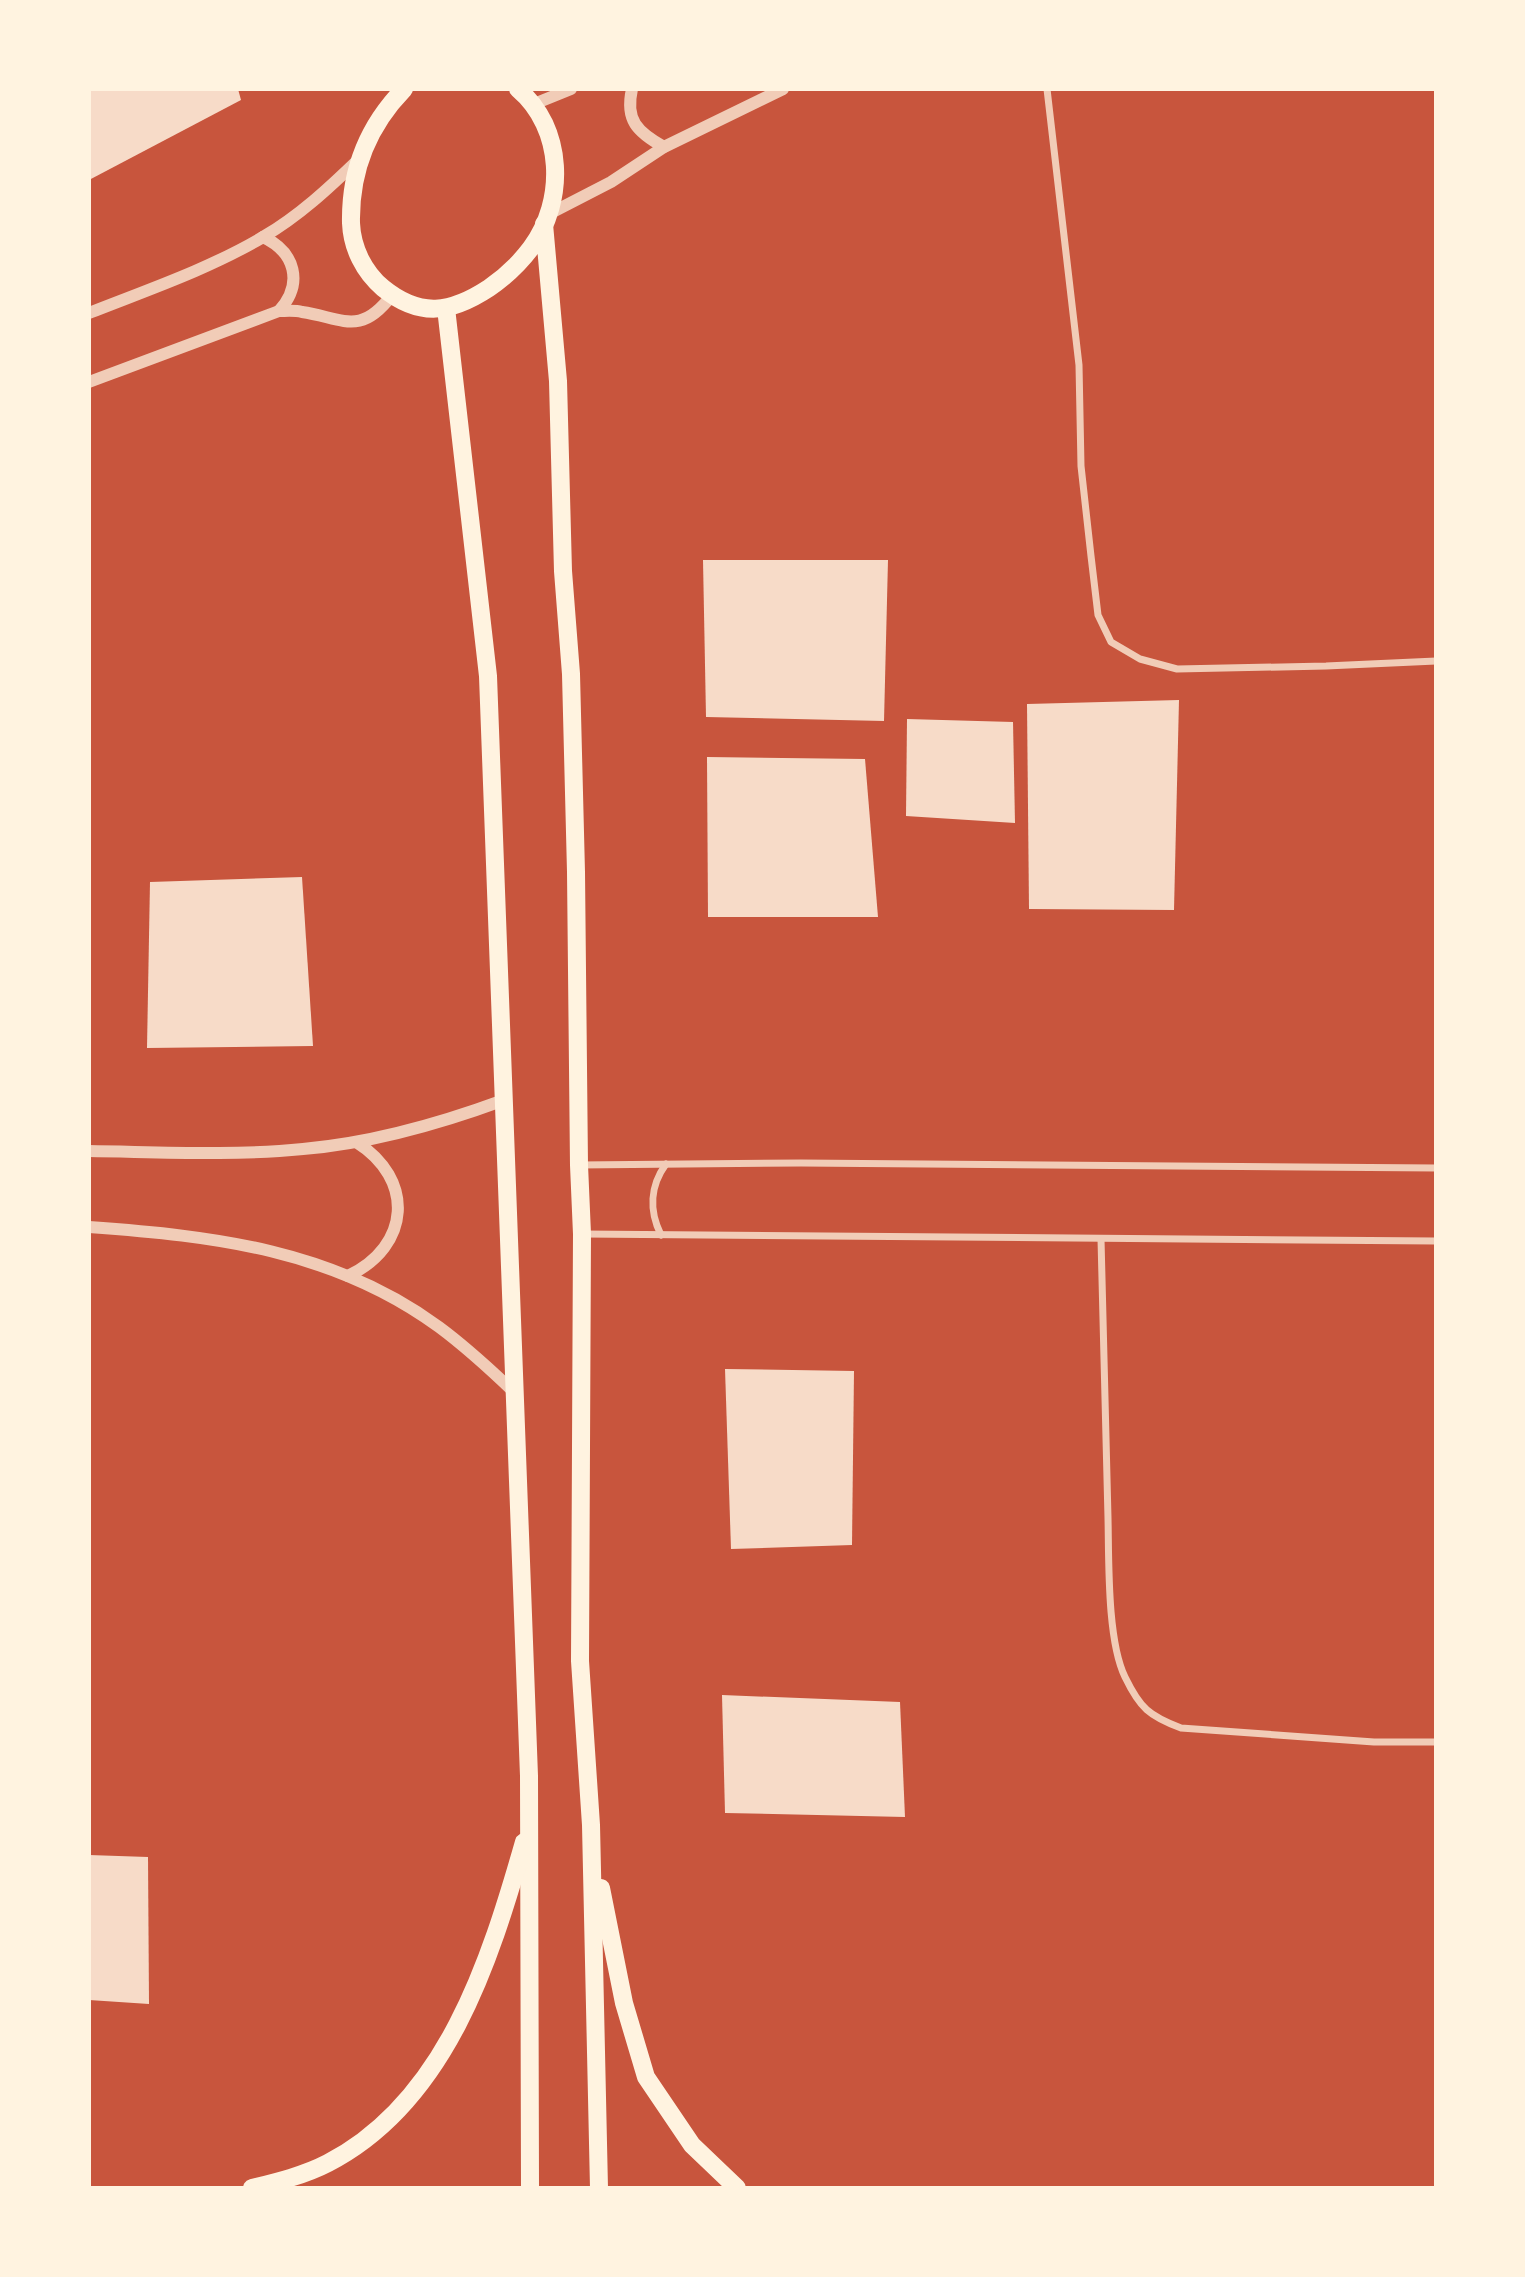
<svg xmlns="http://www.w3.org/2000/svg" width="1525" height="2277" font-family="'Sofia Sans Condensed',sans-serif">
<style>
.building{fill:#f7dbc8}
.lines{fill:none;stroke-linecap:round;stroke-linejoin:round}
.minor{stroke:#f1ccb7;stroke-width:7}
.tertiary{stroke:#f1ccb7;stroke-width:12}
.primary{stroke:#fff3e0;stroke-width:18}
</style>
<rect width="100%" height="100%" fill="#c8553d"/>
<!-- building -->
<g class="building">
<path d="M 89,89 L 238,89 L 241,100 L 89,180 Z"/>
<path d="M 703,560 L 888,560 L 884,721 L 706,717 Z"/>
<path d="M 1179,700 L 1174,910 L 1029,909 L 1027,704 Z"/>
<path d="M 907,719 L 1013,722 L 1015,823 L 906,816 Z"/>
<path d="M 707,757 L 865,759 L 878,917 L 708,917 Z"/>
<path d="M 302,877 L 313,1046 L 147,1048 L 150,882 Z"/>
<path d="M 725,1369 L 854,1371 L 852,1545 L 731,1549 Z"/>
<path d="M 722,1695 L 900,1702 L 905,1817 L 725,1813 Z"/>
<path d="M 89,1855 L 148,1857 L 149,2004 L 89,2000 Z"/>
</g>
<g class="lines">
<!-- minor -->
<g class="minor">
<path d="M 1047,89 L 1079,365 L 1081,466 L 1091,556 L 1098,615 L 1111,642 L 1140,659 L 1177,669 L 1326,666 L 1436,661"/>
<path d="M 579,1165 L 801,1163 L 1436,1168"/>
<path d="M 583,1234 L 1436,1241"/>
<path d="M 661,1235 C 649,1211 650,1186 666,1164"/>
<path d="M 1101,1239 C 1103,1332 1106,1425 1108,1518 C 1109,1560 1107,1640 1125,1677 C 1140,1708 1149,1716 1181,1728 L 1374,1742 L 1436,1742"/>
</g>
<!-- tertiary -->
<g class="tertiary">
<path d="M 632,89 C 625,120 637,132 664,147"/>
<path d="M 534,104 L 571,89"/>
<path d="M 547,215 L 611,182 L 664,147 L 783,89"/>
<path d="M 263,237 C 295,252 304,283 279,311"/>
<path d="M 89,313 C 147,290 209,269 263,237 C 299,216 329,188 359,159"/>
<path d="M 89,382 L 279,311 C 286,311 295,310 302,312 C 343,318 360,337 392,295"/>
<path d="M 89,1151 C 160,1152 232,1156 303,1149 C 373,1143 439,1124 504,1100"/>
<path d="M 89,1227 C 215,1236 334,1250 439,1327 C 466,1347 491,1370 515,1393"/>
<path d="M 348,1276 C 411,1246 415,1179 356,1142"/>
</g>
<!-- primary -->
<g class="primary">
<path d="M 404,89 C 368,126 350,172 351,223 C 352,248 364,272 383,288 C 420,318 451,313 489,288 C 505,277 519,264 531,248 C 566,201 564,128 518,89"/>
<path d="M 544,224 L 558,381 L 563,571 L 571,674 L 576,872 L 579,1165 L 582,1234 L 580,1661 L 591,1825 L 599,2188"/>
<path d="M 446,308 L 488,676 L 529,1776 L 530,2188"/>
<path d="M 601,1888 L 624,2003 L 646,2077 L 692,2145 L 737,2188"/>
<path d="M 252,2188 C 277,2182 305,2175 328,2163 C 446,2102 490,1961 524,1842"/>
</g>
</g>
<!-- border -->
<rect width="1525" height="2277" fill="none" stroke="#fff3e0" stroke-width="182"/>
</svg>
